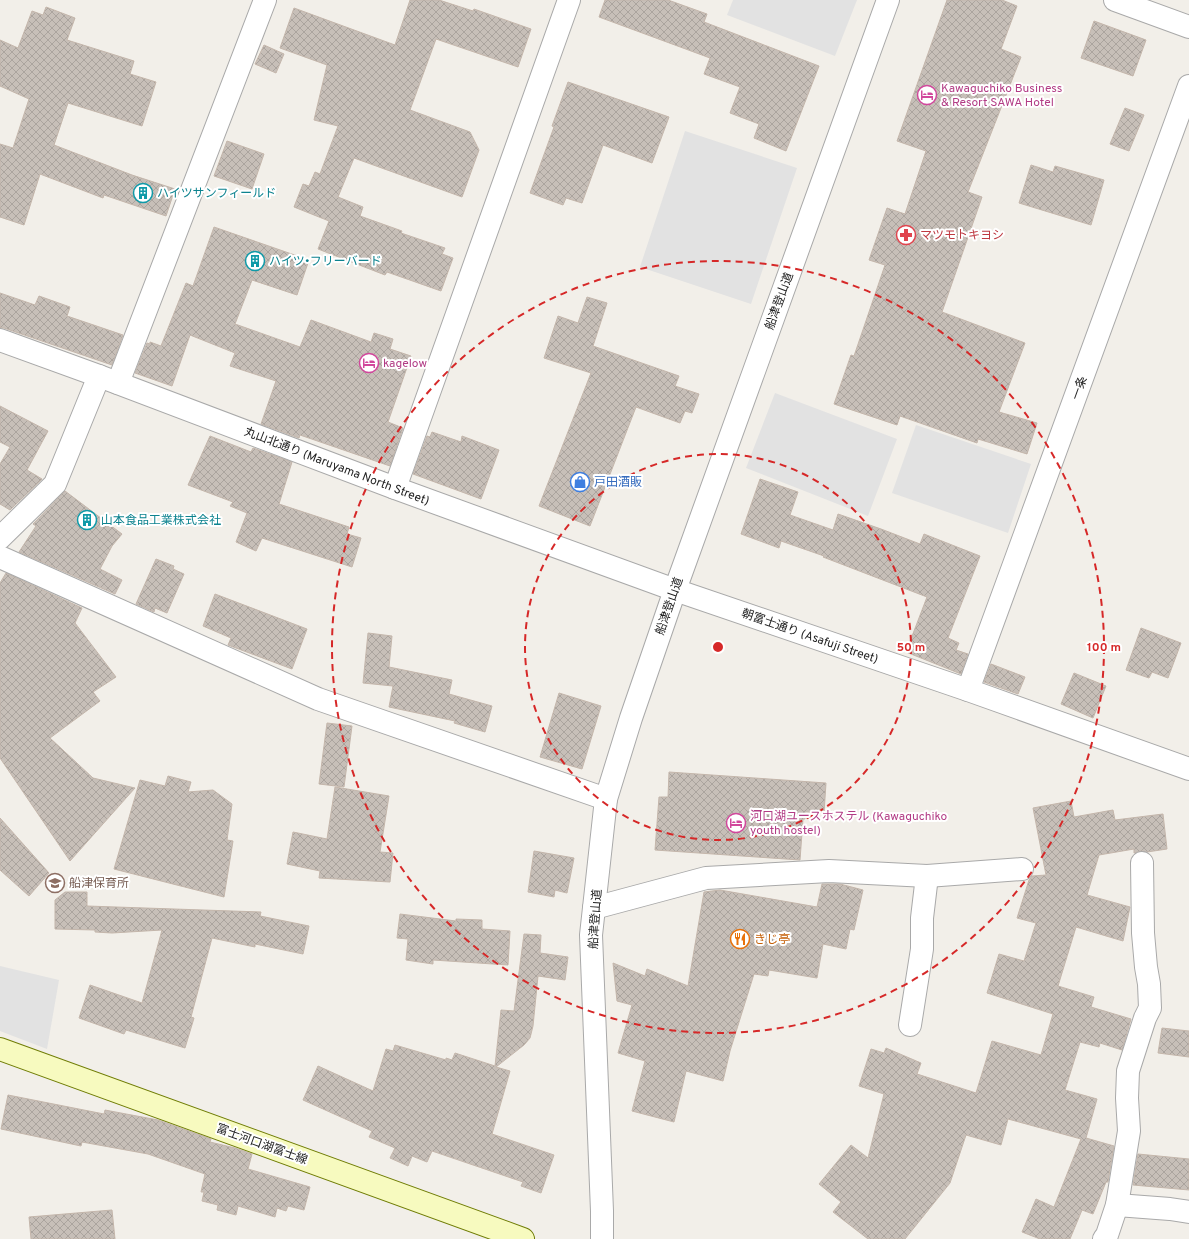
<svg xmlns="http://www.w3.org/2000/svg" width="1189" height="1239" font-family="Overpass,'Noto Sans JP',sans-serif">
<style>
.parking{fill:#e2e2e2}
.building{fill:url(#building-cross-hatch);stroke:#c4b6ab}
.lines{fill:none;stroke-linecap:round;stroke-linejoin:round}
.minor-casing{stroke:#a9a9a9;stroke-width:24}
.tertiary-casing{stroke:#a9a9a9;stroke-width:24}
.secondary-casing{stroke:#707d05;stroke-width:24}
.minor{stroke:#fff;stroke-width:22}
.tertiary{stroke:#fff;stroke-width:22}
.secondary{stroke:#f7fabf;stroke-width:22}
.ring{fill:none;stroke:#d62828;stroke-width:2;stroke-dasharray:7 5}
.labels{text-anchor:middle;stroke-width:4;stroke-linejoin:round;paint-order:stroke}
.hotel-label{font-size:12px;fill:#b23c85;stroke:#fff;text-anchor:start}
.culture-label{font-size:12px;fill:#0d838f;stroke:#fff;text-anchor:start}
.health-label{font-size:12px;fill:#be3a42;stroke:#fff;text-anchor:start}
.street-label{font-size:12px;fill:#222;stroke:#fff}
.shop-label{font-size:12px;fill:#366cbe;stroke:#fff;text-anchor:start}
.education-label{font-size:12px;fill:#785e54;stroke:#fff;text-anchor:start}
.food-label{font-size:12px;fill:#c56008;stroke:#fff;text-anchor:start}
.centre{fill:#d62828;stroke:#fff;stroke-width:2}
.ring-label{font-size:12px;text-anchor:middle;font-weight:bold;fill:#d62828;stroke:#fff;stroke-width:4;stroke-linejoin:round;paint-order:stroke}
</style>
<defs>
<pattern id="building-cross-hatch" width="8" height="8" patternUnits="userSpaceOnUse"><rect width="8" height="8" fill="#c7bfb8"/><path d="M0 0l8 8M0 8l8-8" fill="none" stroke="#aba49e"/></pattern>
</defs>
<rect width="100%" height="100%" fill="#f2efe9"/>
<!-- parking -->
<g class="parking">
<path d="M 733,0 L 857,0 L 835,56 L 727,15 Z"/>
<path d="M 685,131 L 797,168 L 751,304 L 640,267 Z"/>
<path d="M 775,393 L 897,439 L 868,516 L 746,468 Z"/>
<path d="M 916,425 L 1031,464 L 1008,533 L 892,493 Z"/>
<path d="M 0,966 L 59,980 L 47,1049 L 0,1031 Z"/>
</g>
<!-- building -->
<g class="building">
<path d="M 410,0 L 439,0 L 473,11 L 474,9 L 531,29 L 518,67 L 436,39 L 410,110 L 470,132 L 479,150 L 462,197 L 354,158 L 338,197 L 363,207 L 360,216 L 402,231 L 401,233 L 445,248 L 442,254 L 453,258 L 441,291 L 387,272 L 385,275 L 318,249 L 329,221 L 294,207 L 303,184 L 309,186 L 315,172 L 320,174 L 338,126 L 314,120 L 327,65 L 280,48 L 294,8 L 395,45 Z"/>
<path d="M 605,0 L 668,0 L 707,14 L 704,22 L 819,66 L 786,151 L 754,138 L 759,124 L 730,113 L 740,87 L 704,74 L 710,58 L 599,17 Z"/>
<path d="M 947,0 L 1002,0 L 1017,6 L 1001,49 L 1021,57 L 968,192 L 982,197 L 942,312 L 1025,343 L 999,412 L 1037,423 L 1027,454 L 978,439 L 977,443 L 900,416 L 897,425 L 834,404 L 851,355 L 854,356 L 885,265 L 869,260 L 887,208 L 905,214 L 926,151 L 897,141 Z"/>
<path d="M 46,7 L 75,18 L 67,40 L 134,61 L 130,74 L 156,82 L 142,126 L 68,103 L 54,145 L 132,175 L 175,189 L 166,216 L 104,195 L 103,198 L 40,174 L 24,225 L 0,217 L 0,144 L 13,148 L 29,99 L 0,86 L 0,40 L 18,48 L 32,11 L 43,15 Z"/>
<path d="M 1094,21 L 1146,40 L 1133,76 L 1081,58 Z"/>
<path d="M 264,45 L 284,54 L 276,73 L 255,64 Z"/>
<path d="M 568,82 L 669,117 L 652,163 L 603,145 L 582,203 L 566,198 L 563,205 L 530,193 L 554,127 L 552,126 Z"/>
<path d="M 1125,108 L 1144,115 L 1129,151 L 1110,144 Z"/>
<path d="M 227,141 L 264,154 L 252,189 L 214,176 Z"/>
<path d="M 1031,165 L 1053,172 L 1055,166 L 1104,180 L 1091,225 L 1019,203 Z"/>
<path d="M 214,227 L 309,260 L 297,295 L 252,280 L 235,324 L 300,347 L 311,320 L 371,342 L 374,333 L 393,339 L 390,349 L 411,356 L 388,422 L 403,428 L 390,466 L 300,435 L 299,438 L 261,424 L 276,381 L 230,366 L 235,353 L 190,335 L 172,386 L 135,373 L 147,343 L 150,344 L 150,342 L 161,346 L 186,283 L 193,286 Z"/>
<path d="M 0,293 L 35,305 L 39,296 L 70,307 L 67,316 L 123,335 L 112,365 L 4,328 L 0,328 Z"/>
<path d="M 587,297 L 607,303 L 593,346 L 679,376 L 675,386 L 699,394 L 692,413 L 685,411 L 680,423 L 636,407 L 590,526 L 539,506 L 591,373 L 544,358 L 558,316 L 578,323 Z"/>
<path d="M 0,406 L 48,431 L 27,470 L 42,479 L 10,510 L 0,504 L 0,464 L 10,447 L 0,442 Z"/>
<path d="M 432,432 L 461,442 L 462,436 L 499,450 L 481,499 L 413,474 L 427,436 L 430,437 Z"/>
<path d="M 210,436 L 251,452 L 253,448 L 292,462 L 279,504 L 349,527 L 347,534 L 361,538 L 352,567 L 262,538 L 256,551 L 236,542 L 247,513 L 230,506 L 233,502 L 188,485 Z"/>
<path d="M 760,479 L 798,492 L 790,515 L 833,530 L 838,514 L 881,529 L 920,544 L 924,534 L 980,556 L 948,638 L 959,643 L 956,650 L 968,654 L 961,674 L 906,652 L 927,597 L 823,557 L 824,556 L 781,541 L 779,548 L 741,534 Z"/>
<path d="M 65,491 L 122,534 L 112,546 L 100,569 L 122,580 L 115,594 L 19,552 L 36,526 L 33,524 Z"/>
<path d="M 156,559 L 174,566 L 173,569 L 184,574 L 167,613 L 155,608 L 154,612 L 136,604 Z"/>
<path d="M 6,573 L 82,608 L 75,623 L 116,677 L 93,692 L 100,701 L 50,738 L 93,778 L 135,788 L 70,861 L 0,758 L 0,583 Z"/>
<path d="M 215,594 L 307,629 L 292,669 L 228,645 L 231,638 L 203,626 Z"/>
<path d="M 1141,628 L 1181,643 L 1168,678 L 1152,672 L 1149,678 L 1126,670 Z"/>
<path d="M 368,633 L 392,636 L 389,667 L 452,680 L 449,694 L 492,706 L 485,732 L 454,723 L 455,721 L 389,707 L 393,686 L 363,683 Z"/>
<path d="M 991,664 L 1025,677 L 1018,694 L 984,682 Z"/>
<path d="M 1074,673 L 1106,686 L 1093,718 L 1061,704 Z"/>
<path d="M 559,693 L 601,706 L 582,769 L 540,757 Z"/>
<path d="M 327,723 L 352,726 L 344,787 L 319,784 Z"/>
<path d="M 669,772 L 826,783 L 824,813 L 805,812 L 805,819 L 803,819 L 800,860 L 655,850 L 659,797 L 668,797 Z"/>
<path d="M 168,776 L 191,782 L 188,792 L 213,790 L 232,804 L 227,840 L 233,841 L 224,897 L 114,869 L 140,780 L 165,786 Z"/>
<path d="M 335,787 L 389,796 L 380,852 L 393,853 L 390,882 L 319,878 L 320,871 L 287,864 L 293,832 L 327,839 Z"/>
<path d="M 1071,801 L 1074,817 L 1113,810 L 1115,820 L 1163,814 L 1167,849 L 1147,852 L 1141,851 L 1134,853 L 1134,849 L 1099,855 L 1087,895 L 1130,907 L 1123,941 L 1076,927 L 1058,986 L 1094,997 L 1091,1007 L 1131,1019 L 1122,1050 L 1100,1043 L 1099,1047 L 1080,1042 L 1065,1090 L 1097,1099 L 1086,1138 L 1114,1146 L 1108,1182 L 1106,1182 L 1093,1214 L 1082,1210 L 1070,1239 L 1040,1239 L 1022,1232 L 1036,1199 L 1054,1207 L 1081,1139 L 1008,1119 L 1001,1145 L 966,1135 L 950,1183 L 905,1239 L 868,1239 L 833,1212 L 841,1202 L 819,1184 L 851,1145 L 868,1158 L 884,1094 L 859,1086 L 871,1049 L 884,1053 L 886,1048 L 921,1063 L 917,1074 L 976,1093 L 992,1041 L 1041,1055 L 1053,1014 L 987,993 L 999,954 L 1024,961 L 1036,923 L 1017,918 L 1029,880 L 1032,876 L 1046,875 L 1033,808 Z"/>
<path d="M 0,818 L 49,873 L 29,896 L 0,870 Z"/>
<path d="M 534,851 L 574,858 L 567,893 L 555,890 L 554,897 L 528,892 Z"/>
<path d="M 822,884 L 840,884 L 863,890 L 854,930 L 850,929 L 846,949 L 823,944 L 817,978 L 769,970 L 768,976 L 754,974 L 730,1051 L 723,1081 L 686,1071 L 674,1122 L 632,1111 L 645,1061 L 618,1053 L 632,1005 L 617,1001 L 613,963 L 645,976 L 647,969 L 688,986 L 704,892 L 720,890 L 817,907 Z"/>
<path d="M 65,892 L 87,892 L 87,906 L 261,912 L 260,916 L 309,926 L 303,954 L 255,944 L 255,947 L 212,938 L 191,1017 L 194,1018 L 185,1048 L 126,1030 L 124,1034 L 79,1018 L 90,985 L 142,1003 L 162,930 L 112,933 L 95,932 L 95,930 L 55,929 L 55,900 Z"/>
<path d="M 400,914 L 456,921 L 456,919 L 482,920 L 482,929 L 510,931 L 508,965 L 433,960 L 433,964 L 406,960 L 408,939 L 397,938 Z"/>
<path d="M 524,934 L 541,935 L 540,953 L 568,957 L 565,980 L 538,976 L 533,1026 L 530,1038 L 524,1045 L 496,1067 L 510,1071 L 492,1134 L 554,1155 L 541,1193 L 521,1186 L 523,1182 L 432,1151 L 427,1162 L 412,1156 L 408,1166 L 390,1158 L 395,1148 L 369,1137 L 372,1131 L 303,1100 L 318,1066 L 373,1091 L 386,1049 L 393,1051 L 395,1045 L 446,1060 L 446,1058 L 452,1060 L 455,1053 L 495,1066 L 501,1010 L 514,1011 Z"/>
<path d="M 1162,1028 L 1189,1031 L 1189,1057 L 1158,1053 Z"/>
<path d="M 8,1095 L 104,1114 L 105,1110 L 158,1120 L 211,1139 L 210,1142 L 235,1148 L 252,1154 L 248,1169 L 310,1187 L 304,1210 L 288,1206 L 286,1211 L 277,1208 L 275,1217 L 238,1206 L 236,1215 L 217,1210 L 218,1205 L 202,1201 L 204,1192 L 201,1192 L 205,1174 L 148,1154 L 82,1142 L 81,1146 L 1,1129 Z"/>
<path d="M 1138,1154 L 1189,1159 L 1189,1190 L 1133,1185 Z"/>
<path d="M 112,1210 L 115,1239 L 31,1239 L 29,1217 Z"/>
</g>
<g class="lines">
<!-- minor casing -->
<g class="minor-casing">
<g id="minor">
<path d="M 1115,0 L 1189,27"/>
<path d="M 0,340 L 99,376 L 395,488 L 675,590 L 968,690 L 1189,769"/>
<path d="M 118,383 L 265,0"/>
<path d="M 395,488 L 569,0"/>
<path d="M 0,538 L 55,484 L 99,376"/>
<path d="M 0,557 L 318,699 L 606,799"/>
<path d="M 968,690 L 1189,86"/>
<path d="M 594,908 L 706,878 L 829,871 L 927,876 L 1022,869"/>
<path d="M 910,1025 L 922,949 L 922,918 L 927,876"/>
<path d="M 1117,1205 L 1170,1209 L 1189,1212"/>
<path d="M 1104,1239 L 1107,1235 L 1117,1205 L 1129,1131 L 1127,1098 L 1128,1071 L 1145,1018 L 1150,1008 L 1149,984 L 1146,967 L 1143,933 L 1142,863"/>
</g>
</g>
<!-- tertiary casing -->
<g class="tertiary-casing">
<path id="tertiary" d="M 602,1239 L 602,1211 L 591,935 L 606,799 L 631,718 L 675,590 L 888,0"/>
</g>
<!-- secondary casing -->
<g class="secondary-casing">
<path id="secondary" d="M 0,1049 L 523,1239"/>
</g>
<!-- minor -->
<use href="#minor" class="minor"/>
<!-- tertiary -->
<use href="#tertiary" class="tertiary"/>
<!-- secondary -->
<use href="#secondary" class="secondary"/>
</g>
<!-- distance rings -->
<g class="ring">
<circle cx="718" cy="647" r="193"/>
<circle cx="718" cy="647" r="386"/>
</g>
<!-- icons -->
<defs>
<g id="hotel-ring" transform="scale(1)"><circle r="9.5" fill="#fff" stroke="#d1479c" stroke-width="1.5"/><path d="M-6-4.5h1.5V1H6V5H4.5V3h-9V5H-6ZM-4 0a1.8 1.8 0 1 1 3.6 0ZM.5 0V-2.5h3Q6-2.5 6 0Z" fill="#d1479c"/></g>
<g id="building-ring" transform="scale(1)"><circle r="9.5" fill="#fff" stroke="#0f9aa8" stroke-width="1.5"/><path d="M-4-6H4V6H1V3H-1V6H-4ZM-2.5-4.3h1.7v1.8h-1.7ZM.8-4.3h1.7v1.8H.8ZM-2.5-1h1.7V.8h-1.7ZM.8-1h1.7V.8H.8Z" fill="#0f9aa8"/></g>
<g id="pharmacy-ring" transform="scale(1)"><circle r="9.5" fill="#fff" stroke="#e0444e" stroke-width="1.5"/><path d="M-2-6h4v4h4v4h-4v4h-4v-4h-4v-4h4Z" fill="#e0444e"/></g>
<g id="shop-ring" transform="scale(1)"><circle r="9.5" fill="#fff" stroke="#3f7fe0" stroke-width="1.5"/><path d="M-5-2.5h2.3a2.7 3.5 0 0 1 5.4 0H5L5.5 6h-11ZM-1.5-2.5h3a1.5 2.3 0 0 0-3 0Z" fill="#3f7fe0"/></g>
<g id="school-ring" transform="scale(1)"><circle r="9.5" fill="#fff" stroke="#8d6e63" stroke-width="1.5"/><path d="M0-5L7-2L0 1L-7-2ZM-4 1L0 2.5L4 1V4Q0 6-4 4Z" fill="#8d6e63"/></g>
<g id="restaurant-ring" transform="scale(1)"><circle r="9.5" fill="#fff" stroke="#e8710a" stroke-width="1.5"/><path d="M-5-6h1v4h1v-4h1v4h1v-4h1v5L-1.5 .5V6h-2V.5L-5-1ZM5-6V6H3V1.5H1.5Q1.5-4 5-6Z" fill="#e8710a"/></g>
</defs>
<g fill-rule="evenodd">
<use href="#hotel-ring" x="927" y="95"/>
<use href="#building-ring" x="143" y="193"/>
<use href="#pharmacy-ring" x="906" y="235"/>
<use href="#building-ring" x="255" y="261"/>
<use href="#hotel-ring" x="369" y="363"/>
<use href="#shop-ring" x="580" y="482"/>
<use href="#building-ring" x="87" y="520"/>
<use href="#hotel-ring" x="736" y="823"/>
<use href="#school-ring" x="55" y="883"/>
<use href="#restaurant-ring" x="740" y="939"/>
</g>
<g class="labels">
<!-- hotel labels -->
<g class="hotel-label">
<text x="941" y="92">Kawaguchiko Business<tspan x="941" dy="14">&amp; Resort SAWA Hotel</tspan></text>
<text x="383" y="367">kagelow</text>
<text x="750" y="820">河口湖ユースホステル (Kawaguchiko<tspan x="750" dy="14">youth hostel)</tspan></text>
</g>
<!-- culture labels -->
<g class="culture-label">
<text x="157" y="197">ハイツサンフィールド</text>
<text x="269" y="265">ハイツ•フリーバード</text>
<text x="101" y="524">山本食品工業株式会社</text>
</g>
<!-- health labels -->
<g class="health-label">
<text x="920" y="239">マツモトキヨシ</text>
</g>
<!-- street labels -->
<g class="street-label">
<text transform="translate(779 301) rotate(-70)" y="4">船津登山道</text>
<text transform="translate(1079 388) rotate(-70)" y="4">一条</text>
<text transform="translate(337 466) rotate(21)" y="4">丸山北通り (Maruyama North Street)</text>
<text transform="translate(669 606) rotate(-71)" y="4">船津登山道</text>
<text transform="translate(810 636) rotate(19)" y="4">朝富士通り (Asafuji Street)</text>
<text transform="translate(595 919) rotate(-86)" y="4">船津登山道</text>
<text transform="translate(262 1144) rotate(20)" y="4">富士河口湖富士線</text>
</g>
<!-- shop labels -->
<g class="shop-label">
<text x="594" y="486">戸田酒販</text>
</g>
<!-- education labels -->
<g class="education-label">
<text x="69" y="887">船津保育所</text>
</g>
<!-- food labels -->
<g class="food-label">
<text x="754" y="943">きじ亭</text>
</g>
</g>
<circle cx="718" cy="647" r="6" class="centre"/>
<g class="ring-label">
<text x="911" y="651">50 m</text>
<text x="1104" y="651">100 m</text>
</g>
</svg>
